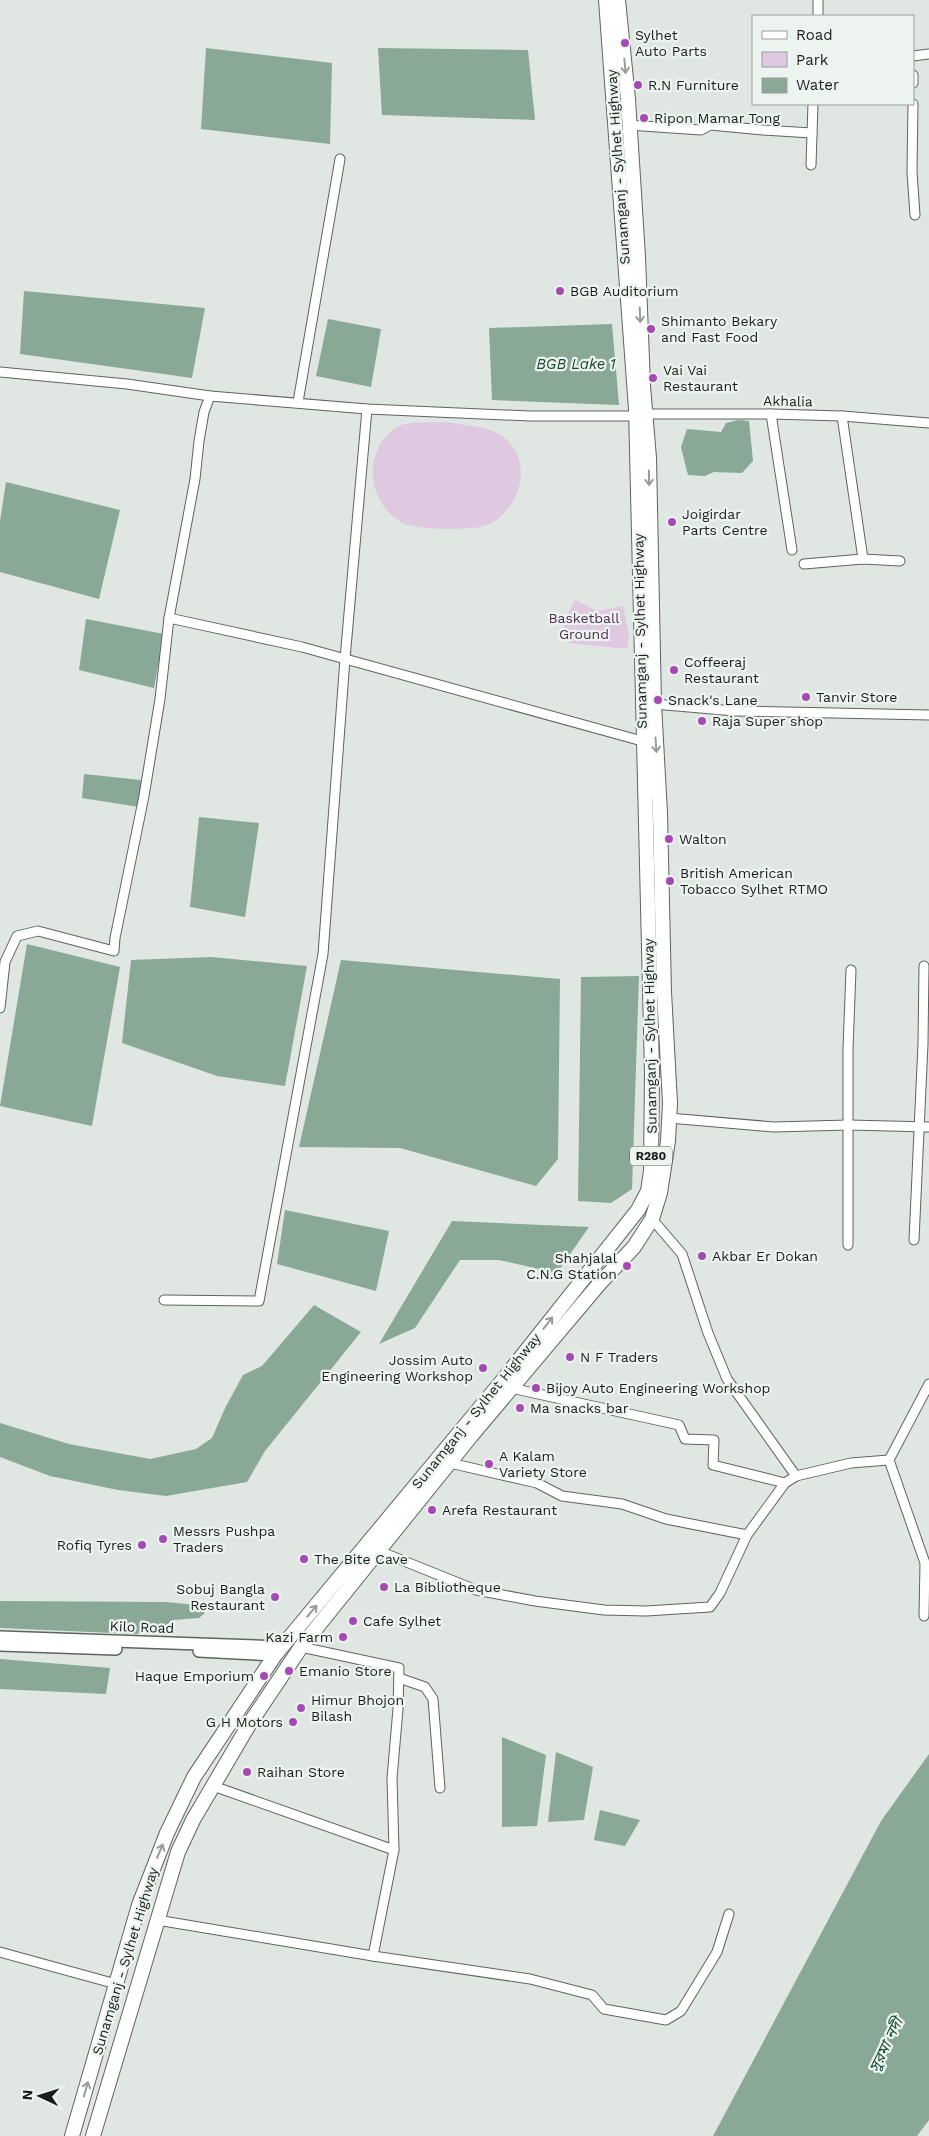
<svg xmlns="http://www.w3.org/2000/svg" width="929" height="2136" font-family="'Work Sans','Noto Sans Bengali',sans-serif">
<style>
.park{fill:#dec9e1}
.water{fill:#8aa896}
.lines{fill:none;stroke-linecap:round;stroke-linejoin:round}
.minor-casing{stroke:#5e6460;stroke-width:11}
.tertiary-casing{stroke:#5e6460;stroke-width:14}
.primary-casing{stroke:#5e6460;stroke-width:16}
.minor{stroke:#fff;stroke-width:9}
.tertiary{stroke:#fff;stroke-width:11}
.primary{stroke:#fff;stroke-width:14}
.oneway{stroke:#999a99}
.poi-dot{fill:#a54ab5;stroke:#edf4f0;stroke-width:2}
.labels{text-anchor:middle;stroke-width:4.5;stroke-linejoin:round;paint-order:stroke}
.shield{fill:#edf4f0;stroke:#5b5e5c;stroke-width:1}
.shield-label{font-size:12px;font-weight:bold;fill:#1c1e1d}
.poi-label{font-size:14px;fill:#1c1e1d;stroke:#edf4f0;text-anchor:start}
.street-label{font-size:14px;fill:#1c1e1d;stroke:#edf4f0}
.park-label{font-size:14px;fill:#4f3054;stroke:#edf4f0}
.water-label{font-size:15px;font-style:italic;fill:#154b31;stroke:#edf4f0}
</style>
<rect width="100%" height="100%" fill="#e0e7e2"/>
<!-- park -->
<g class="park">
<path d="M 446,422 C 467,426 491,425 507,440 C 536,466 516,520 480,527 C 464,530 414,530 401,522 C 372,505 364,467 383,440 C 388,434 394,428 401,425 C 415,421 431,423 446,422 Z"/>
<path d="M 575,600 L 597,611 L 623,606 L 629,635 L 627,649 L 569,643 L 563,623 Z"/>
</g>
<!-- water -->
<g class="water">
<path d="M 206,48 L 332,63 L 330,144 L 201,129 Z"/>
<path d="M 378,48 L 528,50 L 535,120 L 382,115 Z"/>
<path d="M 24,291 L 205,308 L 192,378 L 20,354 Z"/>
<path d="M 328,319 L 381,329 L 371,387 L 316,376 Z"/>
<path d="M 612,324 L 619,405 L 492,400 L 489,328 Z"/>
<path d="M 738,420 L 749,421 L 753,461 L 742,473 L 714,472 L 705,476 L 688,475 L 681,447 L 687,429 L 721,432 L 726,423 Z"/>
<path d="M 6,482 L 120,510 L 99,599 L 0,572 L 0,521 Z"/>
<path d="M 86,619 L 164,634 L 154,688 L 79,670 Z"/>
<path d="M 84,774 L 141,780 L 139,807 L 82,798 Z"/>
<path d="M 199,817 L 259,823 L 245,917 L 190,907 Z"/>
<path d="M 27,944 L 120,967 L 92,1126 L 0,1106 Z"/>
<path d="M 211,957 L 307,966 L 285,1086 L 217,1076 L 122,1043 L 131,960 Z"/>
<path d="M 341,960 L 560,979 L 558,1159 L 536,1186 L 400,1148 L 299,1147 Z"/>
<path d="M 639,976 L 632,1189 L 611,1203 L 578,1201 L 581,977 Z"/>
<path d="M 285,1210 L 389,1231 L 376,1291 L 277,1264 Z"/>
<path d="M 452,1221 L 589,1227 L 557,1273 L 499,1260 L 460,1260 L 415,1328 L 379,1344 Z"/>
<path d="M 314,1305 L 361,1332 L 265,1451 L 247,1482 L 166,1496 L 118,1490 L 50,1476 L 0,1457 L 0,1423 L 69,1444 L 150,1459 L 196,1449 L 212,1438 L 225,1408 L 243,1375 L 262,1366 Z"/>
<path d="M 0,1601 L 166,1602 L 196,1605 L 205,1613 L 199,1618 L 173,1620 L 162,1628 L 136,1634 L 0,1628 Z"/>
<path d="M 0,1659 L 110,1668 L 106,1694 L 0,1689 Z"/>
<path d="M 502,1737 L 546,1755 L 537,1826 L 502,1827 Z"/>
<path d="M 556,1752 L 593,1767 L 584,1820 L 548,1822 Z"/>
<path d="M 929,1754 L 929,2120 L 917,2136 L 713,2136 L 881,1821 Z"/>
<path d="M 600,1810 L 640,1820 L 625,1846 L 594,1840 Z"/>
</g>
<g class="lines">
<!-- minor casing -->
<g class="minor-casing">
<g id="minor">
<path d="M 818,0 L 818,16"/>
<path d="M 913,56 L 929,54"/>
<path d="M 913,75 L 913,83"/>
<path d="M 913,104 L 912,172 L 915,215"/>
<path d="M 628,125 L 701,130 L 710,125 L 763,130 L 812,133"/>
<path d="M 811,165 L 813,104"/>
<path d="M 0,372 L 127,384 L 210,396 L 367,409 L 530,416 L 636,416"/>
<path d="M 298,402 L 340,159"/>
<path d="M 647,414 L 771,414 L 842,416 L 929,423"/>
<path d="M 771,414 L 792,550"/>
<path d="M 842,416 L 863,559"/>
<path d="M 804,564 L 863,559 L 900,561"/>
<path d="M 169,618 L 302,647 L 642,741"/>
<path d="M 654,704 L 735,711 L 929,715"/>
<path d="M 0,1008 L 5,962 L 17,936 L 38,931 L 114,951 L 115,938 L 144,796 L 160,699 L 169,618 L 195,479 L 199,441 L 204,412 L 210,396"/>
<path d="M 669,1118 L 774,1127 L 849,1125 L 929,1127"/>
<path d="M 652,1219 L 682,1254 L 708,1333 L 727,1379 L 796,1476"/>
<path d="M 914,1240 L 923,1044 L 924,966"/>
<path d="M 848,1245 L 848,1049 L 851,970"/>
<path d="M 164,1300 L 259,1301 L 323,954 L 345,659 L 367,409"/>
<path d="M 511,1388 L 679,1425 L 685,1439 L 714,1440 L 713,1465 L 785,1483"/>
<path d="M 450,1463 L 537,1483 L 562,1496 L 622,1504 L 666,1519 L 747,1535"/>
<path d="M 379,1551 L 476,1590 L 535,1601 L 604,1610 L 646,1611 L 710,1607 L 720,1593 L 747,1535 L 785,1483 L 796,1476 L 851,1463 L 889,1460"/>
<path d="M 924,1616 L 925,1563 L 889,1460 L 929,1384"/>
<path d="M 301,1647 L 399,1668 L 398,1709 L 392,1778 L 394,1850 L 373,1956"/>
<path d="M 399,1678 L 425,1687 L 433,1699 L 440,1788"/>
<path d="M 213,1786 L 394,1850"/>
<path d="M 157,1920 L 373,1956 L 530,1979 L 592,1995 L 604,2009 L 666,2020 L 681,2011 L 717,1952 L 729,1914"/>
<path d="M 0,1952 L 116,1984"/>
</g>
</g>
<!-- tertiary casing -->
<g class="tertiary-casing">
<g id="tertiary">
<path d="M 0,1637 L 282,1647"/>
<path d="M 0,1645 L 116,1649"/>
<path d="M 199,1651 L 275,1655"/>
</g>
</g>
<!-- primary casing -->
<g class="primary-casing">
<g id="primary">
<path d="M 72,2136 L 139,1905 L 167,1833 L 194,1777 L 275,1655 L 503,1380 L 638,1210 L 648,1191 L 651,1171 L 652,1072 L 636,409 L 606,0"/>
<path d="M 93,2136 L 178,1852 L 193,1820 L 250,1723 L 301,1647 L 471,1436 L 600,1283 L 634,1247 L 652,1219 L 660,1193 L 668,1141 L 670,1103 L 664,992 L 660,813 L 654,704 L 649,458 L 643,386 L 638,257 L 628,99 L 618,0"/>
</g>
</g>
<!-- minor -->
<use href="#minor" class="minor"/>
<!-- tertiary -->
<use href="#tertiary" class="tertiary"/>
<!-- primary -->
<use href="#primary" class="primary"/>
</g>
<!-- one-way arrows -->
<defs><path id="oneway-shaft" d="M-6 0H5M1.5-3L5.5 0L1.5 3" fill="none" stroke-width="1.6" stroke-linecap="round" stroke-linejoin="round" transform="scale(1.25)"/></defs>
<g class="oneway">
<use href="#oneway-shaft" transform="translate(625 66) rotate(85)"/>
<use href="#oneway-shaft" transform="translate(640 315) rotate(88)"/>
<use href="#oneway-shaft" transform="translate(649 478) rotate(89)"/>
<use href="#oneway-shaft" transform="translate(656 745) rotate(86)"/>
<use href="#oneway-shaft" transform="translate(548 1323) rotate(-52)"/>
<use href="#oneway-shaft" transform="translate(312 1611) rotate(-50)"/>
<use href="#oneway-shaft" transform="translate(160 1851) rotate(-67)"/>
<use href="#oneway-shaft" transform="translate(86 2089) rotate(-74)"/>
</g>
<!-- markers -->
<g class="poi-dot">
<circle cx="625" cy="43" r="5"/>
<circle cx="638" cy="85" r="5"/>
<circle cx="644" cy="118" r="5"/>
<circle cx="560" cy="291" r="5"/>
<circle cx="651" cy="329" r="5"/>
<circle cx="653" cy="378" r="5"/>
<circle cx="672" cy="522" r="5"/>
<circle cx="674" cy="670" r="5"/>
<circle cx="806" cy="697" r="5"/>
<circle cx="658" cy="700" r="5"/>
<circle cx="702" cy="721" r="5"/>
<circle cx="669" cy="839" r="5"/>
<circle cx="670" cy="881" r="5"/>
<circle cx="702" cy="1256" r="5"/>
<circle cx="627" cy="1266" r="5"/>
<circle cx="570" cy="1357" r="5"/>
<circle cx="483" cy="1368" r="5"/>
<circle cx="536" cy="1388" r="5"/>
<circle cx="520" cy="1408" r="5"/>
<circle cx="489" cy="1464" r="5"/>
<circle cx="432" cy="1510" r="5"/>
<circle cx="163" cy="1539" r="5"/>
<circle cx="142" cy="1545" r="5"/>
<circle cx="304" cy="1559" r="5"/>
<circle cx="384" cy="1587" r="5"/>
<circle cx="275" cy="1597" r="5"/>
<circle cx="353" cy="1621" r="5"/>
<circle cx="343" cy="1637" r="5"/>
<circle cx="289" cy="1671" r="5"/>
<circle cx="264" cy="1676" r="5"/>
<circle cx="301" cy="1708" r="5"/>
<circle cx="293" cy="1722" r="5"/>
<circle cx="247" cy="1772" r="5"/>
</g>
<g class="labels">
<!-- shield labels -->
<rect class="shield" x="630" y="1146.5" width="42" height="19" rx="4"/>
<g class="shield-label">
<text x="651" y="1160">R280</text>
</g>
<!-- poi labels -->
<g class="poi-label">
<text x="635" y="40">Sylhet<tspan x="635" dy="16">Auto Parts</tspan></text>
<text x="648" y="90">R.N Furniture</text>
<text x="654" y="123">Ripon Mamar Tong</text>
<text x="570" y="296">BGB Auditorium</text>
<text x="661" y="326">Shimanto Bekary<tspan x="661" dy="16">and Fast Food</tspan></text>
<text x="663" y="375">Vai Vai<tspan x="663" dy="16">Restaurant</tspan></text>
<text x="682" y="519">Joigirdar<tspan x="682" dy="16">Parts Centre</tspan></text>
<text x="684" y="667">Coffeeraj<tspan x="684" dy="16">Restaurant</tspan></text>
<text x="816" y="702">Tanvir Store</text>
<text x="668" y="705">Snack's Lane</text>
<text x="712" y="726">Raja Super shop</text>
<text x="679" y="844">Walton</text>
<text x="680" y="878">British American<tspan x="680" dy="16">Tobacco Sylhet RTMO</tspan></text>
<text x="712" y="1261">Akbar Er Dokan</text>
<text x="617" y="1263" text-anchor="end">Shahjalal<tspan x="617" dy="16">C.N.G Station</tspan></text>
<text x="580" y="1362">N F Traders</text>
<text x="473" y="1365" text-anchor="end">Jossim Auto<tspan x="473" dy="16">Engineering Workshop</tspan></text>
<text x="546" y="1393">Bijoy Auto Engineering Workshop</text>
<text x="530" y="1413">Ma snacks bar</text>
<text x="499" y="1461">A Kalam<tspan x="499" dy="16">Variety Store</tspan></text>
<text x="442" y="1515">Arefa Restaurant</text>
<text x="173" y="1536">Messrs Pushpa<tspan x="173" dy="16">Traders</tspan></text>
<text x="132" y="1550" text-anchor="end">Rofiq Tyres</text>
<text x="314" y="1564">The Bite Cave</text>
<text x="394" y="1592">La Bibliotheque</text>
<text x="265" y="1594" text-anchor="end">Sobuj Bangla<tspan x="265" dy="16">Restaurant</tspan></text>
<text x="363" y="1626">Cafe Sylhet</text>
<text x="333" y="1642" text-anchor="end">Kazi Farm</text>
<text x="299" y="1676">Emanio Store</text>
<text x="254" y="1681" text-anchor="end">Haque Emporium</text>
<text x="311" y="1705">Himur Bhojon<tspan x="311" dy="16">Bilash</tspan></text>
<text x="283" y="1727" text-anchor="end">G H Motors</text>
<text x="257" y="1777">Raihan Store</text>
</g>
<!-- street labels -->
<g class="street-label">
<text transform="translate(618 167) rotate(-94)" y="5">Sunamganj - Sylhet Highway</text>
<text transform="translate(788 401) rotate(1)" y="5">Akhalia</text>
<text transform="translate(640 631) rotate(-91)" y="5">Sunamganj - Sylhet Highway</text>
<text transform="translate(650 1036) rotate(-91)" y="5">Sunamganj - Sylhet Highway</text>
<text transform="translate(476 1411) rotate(-51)" y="5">Sunamganj - Sylhet Highway</text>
<text transform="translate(142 1627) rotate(2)" y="5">Kilo Road</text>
<text transform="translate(125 1961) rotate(-73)" y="5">Sunamganj - Sylhet Highway</text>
</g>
<!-- park labels -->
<g class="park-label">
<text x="584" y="623">Basketball<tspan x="584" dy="16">Ground</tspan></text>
</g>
<!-- water labels -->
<g class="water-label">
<text x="576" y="369">BGB Lake 1</text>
<text transform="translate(886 2045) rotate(-64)" y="5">সুরমা নদী</text>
</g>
</g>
<!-- legend -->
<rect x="752" y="15" width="162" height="90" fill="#edf4f0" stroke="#999e9c"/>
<rect x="762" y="31" width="25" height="8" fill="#ffffff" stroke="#999e9c"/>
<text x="796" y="40" font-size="15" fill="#1c1e1d">Road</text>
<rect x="762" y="52" width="25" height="15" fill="#dec9e1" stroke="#999e9c"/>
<text x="796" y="65" font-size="15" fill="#1c1e1d">Park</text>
<rect x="762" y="78" width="25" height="15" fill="#8aa896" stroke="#999e9c"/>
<text x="796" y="90" font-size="15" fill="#1c1e1d">Water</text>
<!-- north arrow -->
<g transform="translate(40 2096) rotate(274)" stroke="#edf4f0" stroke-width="4" paint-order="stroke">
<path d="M0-4L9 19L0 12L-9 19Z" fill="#1c1e1d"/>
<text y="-8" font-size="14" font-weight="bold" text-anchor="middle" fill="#1c1e1d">N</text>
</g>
</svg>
